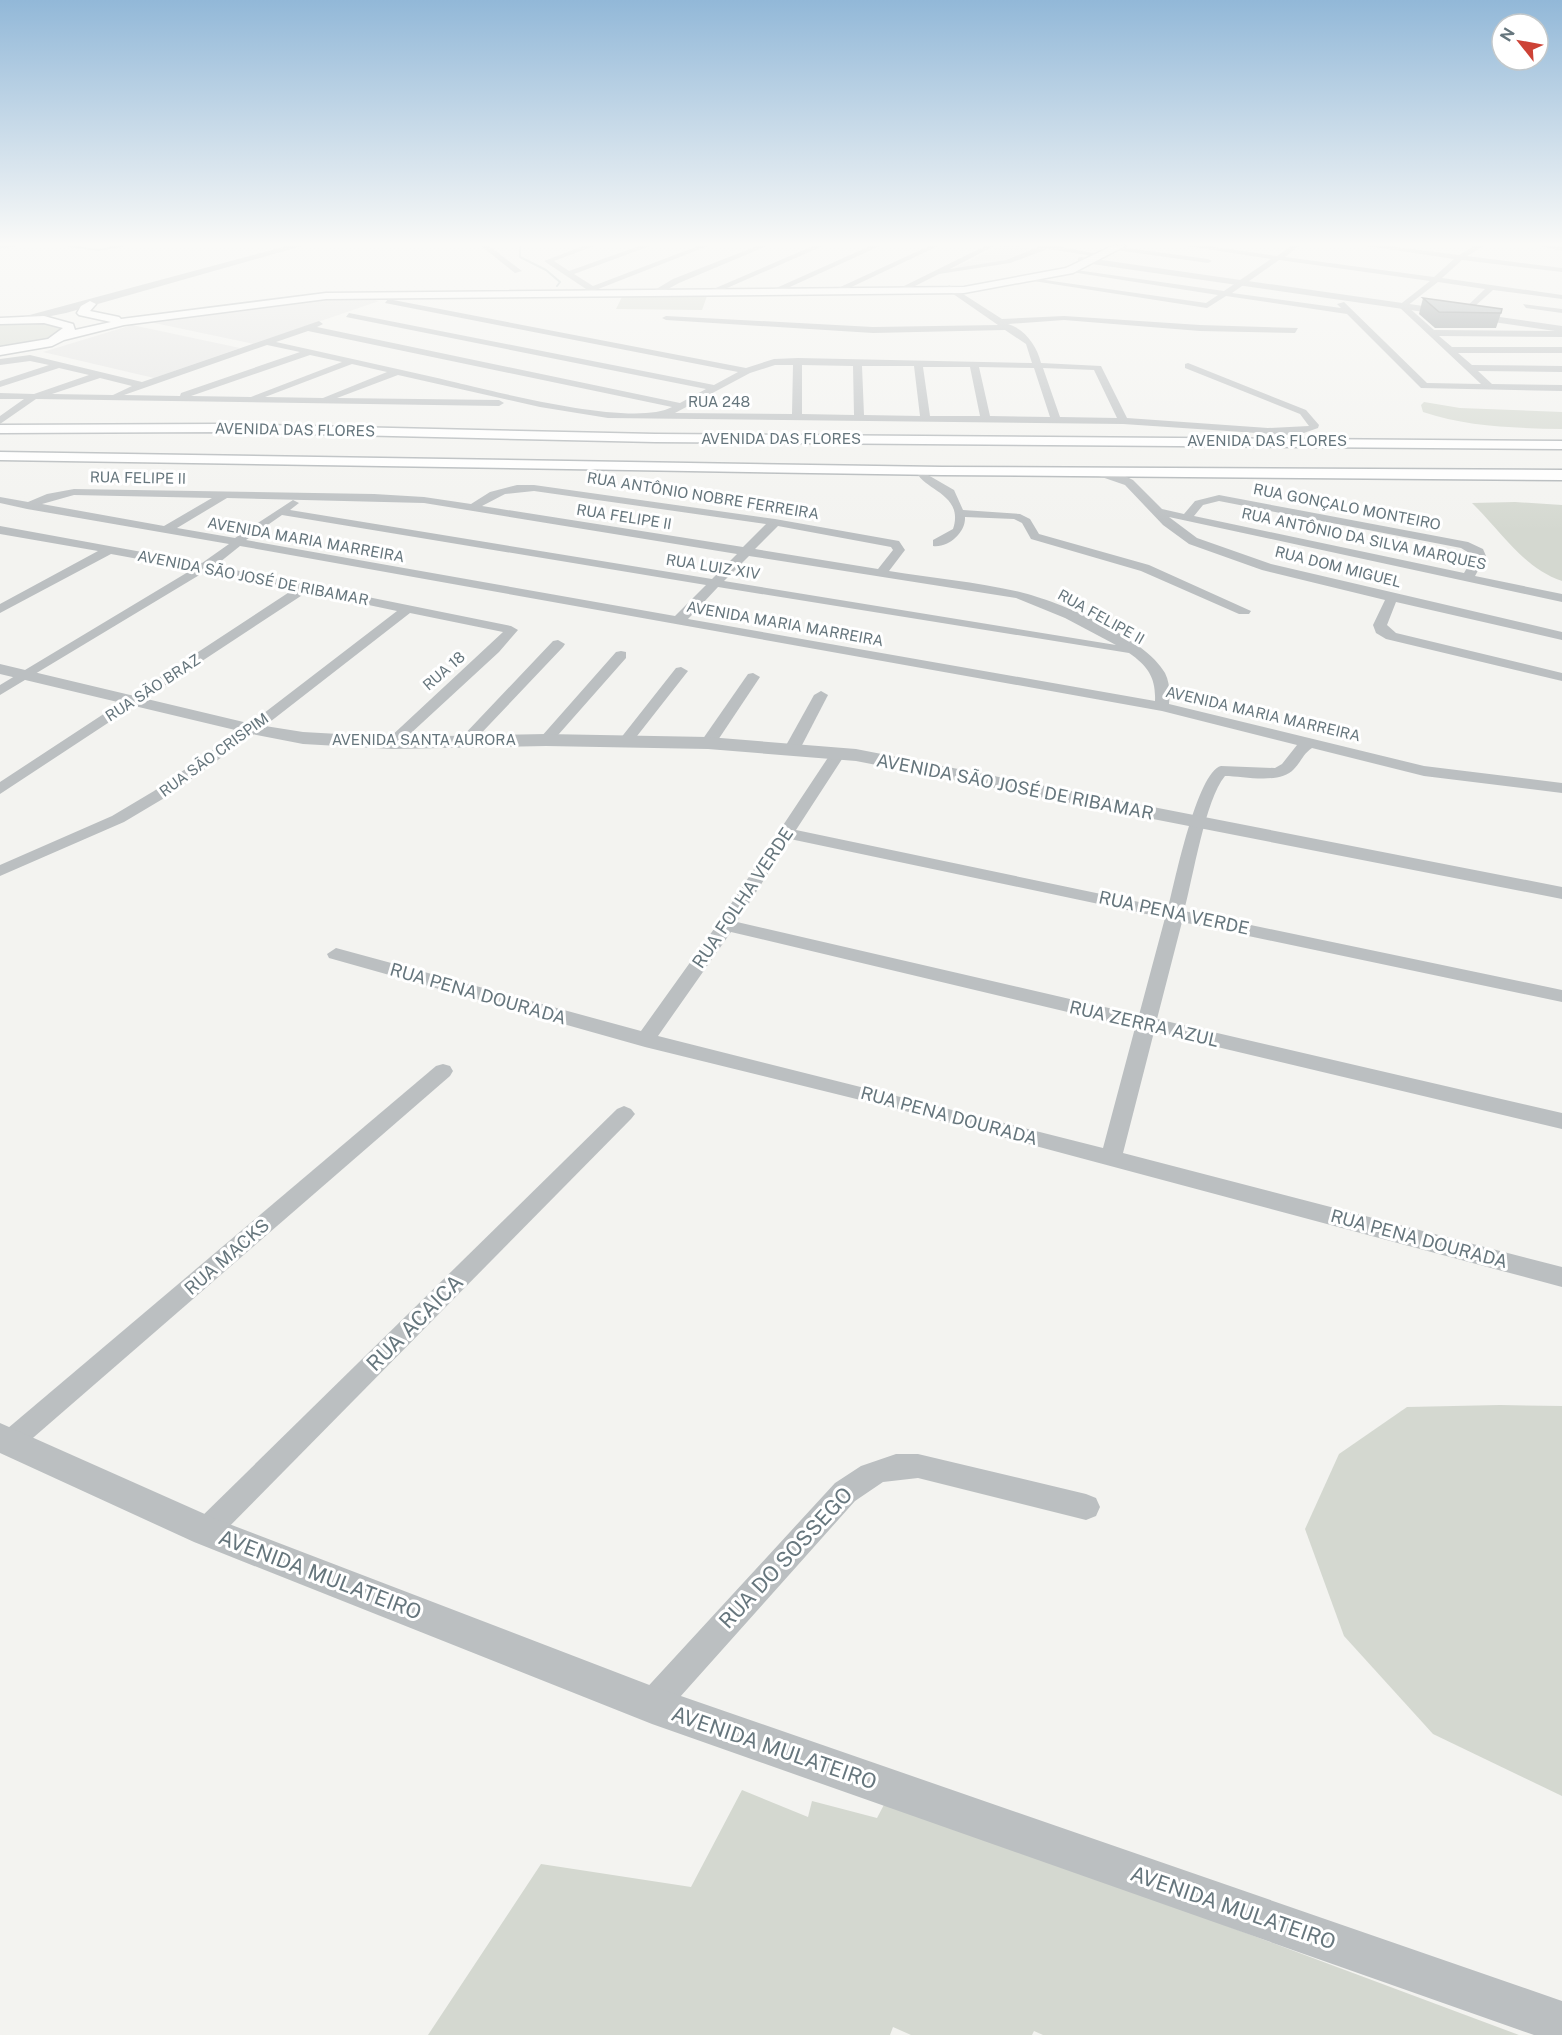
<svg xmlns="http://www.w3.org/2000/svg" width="1562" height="2035" font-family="'Public Sans',sans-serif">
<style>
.built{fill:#e4e4e3}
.green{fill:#d4d8d0}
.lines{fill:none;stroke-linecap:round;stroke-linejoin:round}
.stream{stroke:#b1bfc0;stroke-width:2}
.secondary-casing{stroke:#aeb3b6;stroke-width:3}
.minor{fill:#bbbfc1;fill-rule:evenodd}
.tertiary{fill:#bbbfc1;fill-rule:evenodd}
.secondary{fill:#fff;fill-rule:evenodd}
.wall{fill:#8c9396}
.building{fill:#a3abae;stroke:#72787a;stroke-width:1.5}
.labels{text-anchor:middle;stroke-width:6;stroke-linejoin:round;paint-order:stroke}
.far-street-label{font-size:15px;fill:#66767d;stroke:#fff}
.street-label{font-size:18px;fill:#66767d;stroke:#fff}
.near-street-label{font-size:21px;fill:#66767d;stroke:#fff}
</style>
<rect width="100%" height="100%" fill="#f3f3f0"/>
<!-- built -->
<g class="built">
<path d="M 1000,246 L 1033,247 L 1002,262 L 965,269 L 954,268 Z"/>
<path d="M 361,297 L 379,301 L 254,344 L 145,321 L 304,299 Z"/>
<path d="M 132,325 L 240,348 L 154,378 L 43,352 Z"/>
</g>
<!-- green -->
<g class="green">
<path d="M 623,295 L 707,296 L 702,310 L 616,309 Z"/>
<path d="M 11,322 C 25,322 51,318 61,330 L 50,339 L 0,348 L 0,324 Z"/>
<path d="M 1424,402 L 1460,408 L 1562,412 L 1562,429 C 1516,428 1467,427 1423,412 L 1421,405 Z"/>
<path d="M 1515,502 L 1562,505 L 1562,581 C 1522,567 1501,531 1472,503 Z"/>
<path d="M 1500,1405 L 1562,1406 L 1562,1796 L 1433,1734 L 1344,1636 L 1305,1529 L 1339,1454 L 1407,1407 Z"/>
<path d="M 742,1790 L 808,1817 L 812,1801 L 877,1818 L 887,1799 L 1519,2035 L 1043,2035 L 1034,2031 L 1032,2035 L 911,2035 L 893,2027 L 890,2035 L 428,2035 L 541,1864 L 691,1887 Z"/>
</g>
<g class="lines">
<!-- stream -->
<g class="stream">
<path d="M 68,246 L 98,250 L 122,246"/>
<path d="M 520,246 L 520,257 L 546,270 L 560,282 L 557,286"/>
<path d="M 0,247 L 14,246"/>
</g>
<!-- secondary casing -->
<g class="secondary-casing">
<g id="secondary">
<path d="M 1112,246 L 1125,246 L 1073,273 L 964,293 L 326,299 L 124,325 L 64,340 L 52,346 L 0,355 L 0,347 L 48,339 L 63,328 L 44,323 L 0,324 L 0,318 L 44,316 L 73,324 L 75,330 L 111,322 L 79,315 L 77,313 L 81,306 L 90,301 L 96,304 L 90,311 L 119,317 L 121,319 L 326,293 L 964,287 L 1066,268 Z"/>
<path d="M 219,424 L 655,434 L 1562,441 L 1562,449 L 655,442 L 219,432 L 0,433 L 0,425 Z"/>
<path d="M 0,452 L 942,467 L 1562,470 L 1562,480 L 942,475 L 0,460 Z"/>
</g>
</g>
<!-- minor -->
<g class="minor">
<path d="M 481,246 L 489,246 L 522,271 L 515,273 Z"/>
<path d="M 583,246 L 594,246 L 554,261 L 569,271 L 639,246 L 650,246 L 574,274 L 593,286 L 698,246 L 708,246 L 588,293 L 584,291 L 586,289 L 544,261 Z"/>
<path d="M 757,246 L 767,246 L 679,283 L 655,296 L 648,294 L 673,279 Z"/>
<path d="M 813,246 L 823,246 L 718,292 L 711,290 Z"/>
<path d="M 870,246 L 880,246 L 781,291 L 774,289 Z"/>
<path d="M 929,246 L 938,246 L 843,291 L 836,289 Z"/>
<path d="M 985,246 L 994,246 L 950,269 L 1006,260 L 1040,246 L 1058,246 L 1097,254 L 1093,256 L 1048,249 L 1010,263 L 939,274 L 907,290 L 900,288 Z"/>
<path d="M 1113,246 L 1208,259 L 1212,261 L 1208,263 L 1116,250 Z"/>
<path d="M 1187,246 L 1208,246 L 1277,256 L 1291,246 L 1299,246 L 1285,257 L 1434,277 L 1454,259 L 1367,246 L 1389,246 L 1459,255 L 1474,246 L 1484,246 L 1467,256 L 1562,268 L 1562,272 L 1462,260 L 1442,278 L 1562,295 L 1562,299 L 1493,290 L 1466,314 L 1463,310 L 1485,289 L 1438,282 L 1407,306 L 1434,330 L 1562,331 L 1562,337 L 1439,336 L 1452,347 L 1562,347 L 1562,353 L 1458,353 L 1472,365 L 1562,366 L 1562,372 L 1478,371 L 1492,384 L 1562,385 L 1562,391 L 1421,388 L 1347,314 L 1226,296 L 1207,308 L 1027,280 L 1031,278 L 1206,303 L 1218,295 L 1065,271 L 1069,269 L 1224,291 L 1271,259 ZM 1279,260 L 1430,281 L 1398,306 L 1481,384 L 1427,383 L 1344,302 L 1337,304 L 1341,308 L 1232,293 Z"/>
<path d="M 1540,246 L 1562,247 L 1562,251 Z"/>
<path d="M 949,285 L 1002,319 L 1064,316 L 1200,325 L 1298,328 L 1295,333 L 1200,331 L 1064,320 L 1008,324 C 1025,329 1037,346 1041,363 L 1101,366 L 1127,418 L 1268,428 L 1309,426 L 1300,414 L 1185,368 L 1185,364 L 1188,363 L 1306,410 L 1319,425 L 1318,428 L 1301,434 L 1286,435 L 1123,424 L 608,418 L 540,407 L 398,375 L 337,398 L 499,400 L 504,403 L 499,406 L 36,399 L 0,424 L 0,416 L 24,399 L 0,399 L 0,393 L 34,394 L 89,375 L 59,368 L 0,387 L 0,381 L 49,365 L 30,361 L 0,365 L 0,359 L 30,355 L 142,382 L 319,321 L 323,324 L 317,327 L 680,403 L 706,389 L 346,317 L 349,313 L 714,385 L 738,372 L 385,303 L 388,299 L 746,368 L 774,359 L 798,358 L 1032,363 L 1026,344 L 1005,330 L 873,333 L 666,320 L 662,318 L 666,316 L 873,327 L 998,325 L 946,289 ZM 308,331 L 672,407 C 631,429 482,388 433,377 C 381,365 329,354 276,342 ZM 267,345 L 300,352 L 181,393 L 180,396 L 124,395 ZM 310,355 L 342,362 L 251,397 L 191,396 ZM 352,364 L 387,372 L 323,398 L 265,397 ZM 775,365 L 793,365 L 792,414 L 675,413 L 750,373 ZM 802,365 L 853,366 L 854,415 L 802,414 ZM 862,366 L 914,366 L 920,416 L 864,415 ZM 923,367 L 970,367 L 980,416 L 930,416 ZM 979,367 L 1034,368 L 1050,417 L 990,416 ZM 1043,368 L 1094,370 L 1117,418 L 1060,417 ZM 100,378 L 132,386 L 113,395 L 52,394 Z"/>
<path d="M 1523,304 L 1562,309 L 1562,313 L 1526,308 Z"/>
<path d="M 921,467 L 925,468 L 928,475 L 954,490 L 963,510 L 1020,514 L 1030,519 L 1039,534 L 1149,565 L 1251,611 L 1249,614 L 1239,614 L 1141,571 L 1031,539 L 1022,523 L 1014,519 L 965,517 C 966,532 949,548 933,546 L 933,540 L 953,529 C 965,493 921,490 916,470 Z"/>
<path d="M 1097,469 L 1119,473 L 1133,480 L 1162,509 L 1184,514 L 1195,501 L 1219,495 L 1468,542 L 1483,549 L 1486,556 L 1475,576 L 1562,594 L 1562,602 L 1169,517 L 1197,538 L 1271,564 L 1562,632 L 1562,640 L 1396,602 L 1387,625 L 1396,633 L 1562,673 L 1562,681 L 1386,639 L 1376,633 L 1373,625 L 1385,600 L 1262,570 L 1189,544 L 1163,525 L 1125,485 L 1093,474 L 1093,470 ZM 1219,501 L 1461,548 L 1474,556 L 1464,573 L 1194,516 L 1203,505 Z"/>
<path d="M 517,485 L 534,485 L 775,519 L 899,541 L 905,550 L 889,571 C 932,578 977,582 1020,592 C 1058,601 1146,638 1165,673 C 1170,683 1170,694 1169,704 L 1424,766 L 1562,783 L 1562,793 L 1424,776 L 1312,748 C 1303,754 1301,762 1294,769 C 1279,785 1244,776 1225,776 C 1205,800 1193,878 1184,911 L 1562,990 L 1562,1002 L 1182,922 L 1157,1019 L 1562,1113 L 1562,1129 L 1154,1032 L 1123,1153 L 1562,1267 L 1562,1287 L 905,1111 L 645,1047 L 329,958 L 327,954 L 336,948 L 641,1031 L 719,922 L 833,750 L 838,748 L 846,753 L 796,830 L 1168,908 C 1175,881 1197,772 1221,766 L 1275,768 L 1282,764 L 1297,745 L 1162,711 L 240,546 L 215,566 L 511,626 L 518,630 L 499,652 L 397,746 L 387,746 L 384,743 L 387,740 L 503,632 L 410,613 L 257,732 L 166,797 L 124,822 L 0,876 L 0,865 L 112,816 L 154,791 L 247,726 L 397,611 L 307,592 L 0,794 L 0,782 L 294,589 L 206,571 L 0,695 L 0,685 L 193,569 L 111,554 L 0,613 L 0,604 L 98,551 L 0,534 L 0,526 L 202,563 L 229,544 L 27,509 L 0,503 L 0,497 L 28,502 L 47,494 L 74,489 L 374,494 L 424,497 L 471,504 L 490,492 ZM 534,491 L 766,524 L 743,547 L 482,506 L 505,494 ZM 74,495 L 212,498 L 164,526 L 42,504 ZM 227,498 L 424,503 L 737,554 L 712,579 L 290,510 L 299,503 L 293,500 L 235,538 L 177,528 ZM 282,515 L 706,585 L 675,616 L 246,540 ZM 778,526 L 891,547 L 893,550 L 878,569 L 755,549 ZM 749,556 L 1016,598 L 1065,618 L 1116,645 L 724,581 ZM 718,587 L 1129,653 C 1148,666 1156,678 1155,701 L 688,619 ZM 790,839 L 1165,918 L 1139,1015 L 737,922 ZM 731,932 L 1135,1028 L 1103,1148 L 658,1036 Z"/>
<path d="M 558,640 L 565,644 L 563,647 L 471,744 L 461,744 L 458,741 L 461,738 L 553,641 Z"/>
<path d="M 621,651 L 626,652 L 626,658 L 551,743 L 541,743 L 538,740 L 541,737 L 616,652 Z"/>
<path d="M 681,667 L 688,671 L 630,745 L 620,745 L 617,742 L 620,739 L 676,668 Z"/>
<path d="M 753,673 L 760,677 L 716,743 L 713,746 L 703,746 L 700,743 L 748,674 Z"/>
<path d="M 821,691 L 828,695 L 800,749 L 797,752 L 787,752 L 784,749 L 814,695 Z"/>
<path d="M 443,1064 L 450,1066 L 453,1071 L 450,1076 L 19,1450 L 10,1454 L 1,1450 L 1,1434 L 436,1066 Z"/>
<path d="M 624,1106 L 631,1109 L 635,1114 L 631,1119 L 216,1540 L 206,1544 L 196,1540 L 192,1531 L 196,1522 L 617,1109 Z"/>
<path d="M 896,1454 L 918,1454 L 1086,1494 L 1096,1498 L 1100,1507 L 1096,1516 L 1086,1520 L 918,1478 L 883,1482 L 855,1501 L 663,1716 L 652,1720 L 641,1716 L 637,1705 L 641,1694 L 835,1483 L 861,1466 Z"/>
</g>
<!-- tertiary -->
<g class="tertiary">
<path d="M 287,246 L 302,246 L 66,313 L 16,323 L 11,320 Z"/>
<path d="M 1081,257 L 1562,326 L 1562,332 L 1078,262 L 1078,258 Z"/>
<path d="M 0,664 L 252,724 L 303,732 L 392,737 L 546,734 L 708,737 L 856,749 L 1562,887 L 1562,899 L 856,761 L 708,749 L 546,746 L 392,749 L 303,744 L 252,734 L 0,674 Z"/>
<path d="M 0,1423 L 216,1519 L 652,1686 L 1562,2001 L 1562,2035 L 1534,2035 L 652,1724 L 194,1542 L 0,1453 Z"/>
</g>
<!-- secondary -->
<use href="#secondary" class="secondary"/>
</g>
<!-- wall -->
<path class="wall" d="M 1423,298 L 1501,313 L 1496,328 L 1435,328 L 1419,314 Z"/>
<!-- building -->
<path class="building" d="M 1423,298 L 1502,309 L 1501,313 L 1439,312 Z"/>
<!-- sky -->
<linearGradient id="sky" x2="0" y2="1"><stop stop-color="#92b8d8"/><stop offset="0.46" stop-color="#fafaf8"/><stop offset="1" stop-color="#fafaf8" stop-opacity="0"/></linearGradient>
<rect width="1562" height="531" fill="url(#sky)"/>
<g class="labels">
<!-- far-street labels -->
<g class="far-street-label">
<text x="719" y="407">RUA 248</text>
<text transform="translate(295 430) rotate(1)" y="5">AVENIDA DAS FLORES</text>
<text x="781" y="444">AVENIDA DAS FLORES</text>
<text x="1267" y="446">AVENIDA DAS FLORES</text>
<text transform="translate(138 478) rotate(1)" y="5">RUA FELIPE II</text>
<text transform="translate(703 496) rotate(9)" y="5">RUA ANTÔNIO NOBRE FERREIRA</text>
<text transform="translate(1347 507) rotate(11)" y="5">RUA GONÇALO MONTEIRO</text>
<text transform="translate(624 517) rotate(9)" y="5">RUA FELIPE II</text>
<text transform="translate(1364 539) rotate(12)" y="5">RUA ANTÔNIO DA SILVA MARQUES</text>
<text transform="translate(306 540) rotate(10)" y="5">AVENIDA MARIA MARREIRA</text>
<text transform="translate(713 567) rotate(9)" y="5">RUA LUIZ XIV</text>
<text transform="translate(1338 567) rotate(14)" y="5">RUA DOM MIGUEL</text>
<text transform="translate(253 578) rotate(11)" y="5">AVENIDA SÃO JOSÉ DE RIBAMAR</text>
<text transform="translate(1101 617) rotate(29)" y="5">RUA FELIPE II</text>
<text transform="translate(785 624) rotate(10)" y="5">AVENIDA MARIA MARREIRA</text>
<text transform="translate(444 671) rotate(-41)" y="5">RUA 18</text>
<text transform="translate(153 688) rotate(-33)" y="5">RUA SÃO BRAZ</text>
<text transform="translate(1263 714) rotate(13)" y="5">AVENIDA MARIA MARREIRA</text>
<text x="424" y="745">AVENIDA SANTA AURORA</text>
<text transform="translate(214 755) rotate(-36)" y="5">RUA SÃO CRISPIM</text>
</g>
<!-- street labels -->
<g class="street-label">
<text transform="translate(1015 787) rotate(11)" y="6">AVENIDA SÃO JOSÉ DE RIBAMAR</text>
<text transform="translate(743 898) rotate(-56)" y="6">RUA FOLHA VERDE</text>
<text transform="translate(1174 913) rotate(12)" y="6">RUA PENA VERDE</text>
<text transform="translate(478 994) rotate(16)" y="6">RUA PENA DOURADA</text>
<text transform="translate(1144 1024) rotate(13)" y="6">RUA ZERRA AZUL</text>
<text transform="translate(949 1116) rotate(15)" y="6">RUA PENA DOURADA</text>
<text transform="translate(1419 1239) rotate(15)" y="6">RUA PENA DOURADA</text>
<text transform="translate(227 1257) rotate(-41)" y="6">RUA MACKS</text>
</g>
<!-- near-street labels -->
<g class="near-street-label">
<text transform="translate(415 1323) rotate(-45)" y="7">RUA ACAICA</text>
<text transform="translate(786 1558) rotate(-47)" y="7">RUA DO SOSSEGO</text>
<text transform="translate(320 1575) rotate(21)" y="7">AVENIDA MULATEIRO</text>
<text transform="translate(774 1748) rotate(19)" y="7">AVENIDA MULATEIRO</text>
<text transform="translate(1233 1908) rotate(19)" y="7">AVENIDA MULATEIRO</text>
</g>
</g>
<!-- north arrow -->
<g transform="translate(1520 42) rotate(301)"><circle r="28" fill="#ffffff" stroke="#c2c8cb" stroke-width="1.5"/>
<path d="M0-4.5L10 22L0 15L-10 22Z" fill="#cd4236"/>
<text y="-9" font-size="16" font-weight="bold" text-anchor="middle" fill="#66767d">N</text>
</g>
</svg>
